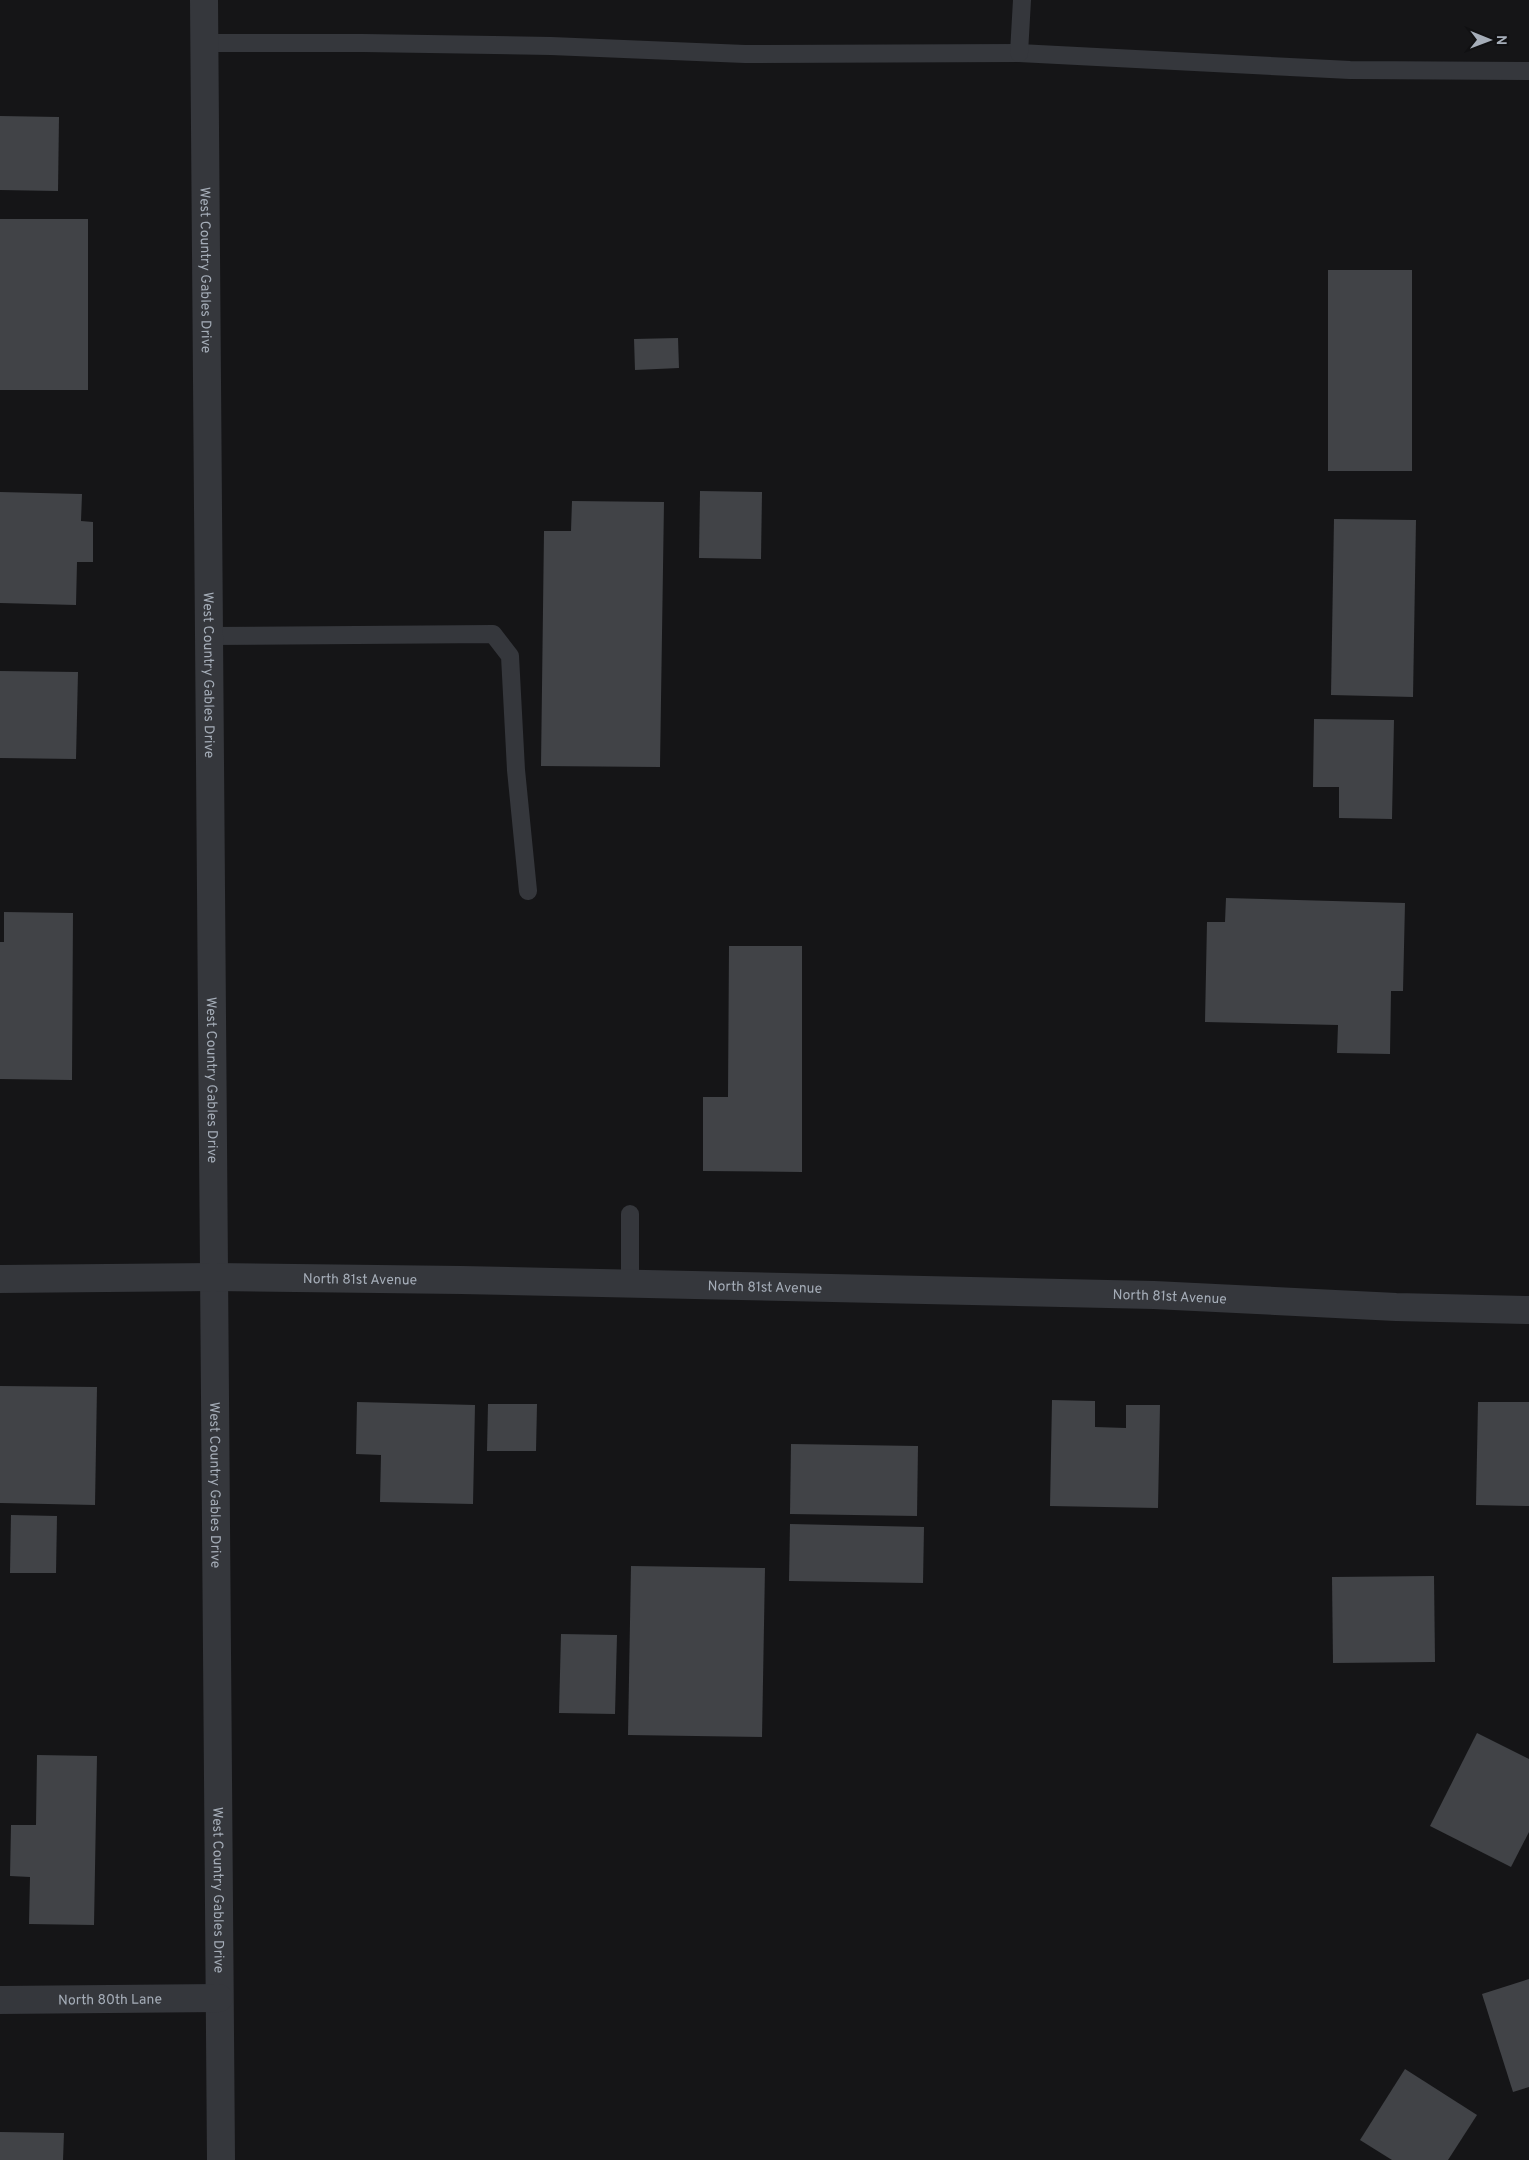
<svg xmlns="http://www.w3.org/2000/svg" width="1529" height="2160" font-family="Overpass,sans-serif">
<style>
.building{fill:#414347}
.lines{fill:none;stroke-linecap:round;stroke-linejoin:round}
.lane{stroke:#35373c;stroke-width:18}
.street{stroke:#35373c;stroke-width:28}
.labels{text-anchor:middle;stroke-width:4.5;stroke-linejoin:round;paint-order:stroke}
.street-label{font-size:14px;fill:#a5adb8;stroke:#101012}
</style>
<rect width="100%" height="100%" fill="#151517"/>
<!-- building -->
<g class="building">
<path d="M 0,116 L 59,117 L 58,191 L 0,190 Z"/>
<rect x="0" y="219" width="88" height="171"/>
<rect x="1328" y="270" width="84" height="201"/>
<path d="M 678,338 L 679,368 L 635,370 L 634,339 Z"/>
<path d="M 700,491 L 762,492 L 761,559 L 699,558 Z"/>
<path d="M 0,492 L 82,494 L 81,521 L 93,522 L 93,562 L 77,562 L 76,605 L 0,603 Z"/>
<path d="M 572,501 L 664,502 L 660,767 L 541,766 L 544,531 L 571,531 Z"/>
<path d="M 1334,519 L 1416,520 L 1413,697 L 1331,695 Z"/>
<path d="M 0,671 L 78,672 L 76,759 L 0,758 Z"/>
<path d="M 1314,719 L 1394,720 L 1392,819 L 1339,818 L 1339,787 L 1313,787 Z"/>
<path d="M 1226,898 L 1405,903 L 1403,991 L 1391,991 L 1390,1054 L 1337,1053 L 1338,1025 L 1205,1022 L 1207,922 L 1225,922 Z"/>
<path d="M 4,912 L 73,913 L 72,1080 L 0,1079 L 0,942 L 4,942 Z"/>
<path d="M 729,946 L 802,946 L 802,1172 L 703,1171 L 703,1097 L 728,1097 Z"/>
<path d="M 0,1386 L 97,1387 L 95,1505 L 0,1503 Z"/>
<path d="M 1052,1400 L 1095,1401 L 1095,1427 L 1126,1428 L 1126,1405 L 1160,1405 L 1158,1508 L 1050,1506 Z"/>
<path d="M 357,1402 L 475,1405 L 473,1504 L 380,1502 L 381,1455 L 356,1454 Z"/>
<path d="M 1478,1402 L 1529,1402 L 1529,1506 L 1476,1505 Z"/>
<path d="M 488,1404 L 537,1404 L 536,1451 L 487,1451 Z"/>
<path d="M 791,1444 L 918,1446 L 917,1516 L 790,1514 Z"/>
<path d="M 11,1515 L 57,1516 L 56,1573 L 10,1573 Z"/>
<path d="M 790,1524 L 924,1527 L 923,1583 L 789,1581 Z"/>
<path d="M 631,1566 L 765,1568 L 762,1737 L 628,1735 Z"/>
<path d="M 1434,1576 L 1435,1662 L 1333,1663 L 1332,1577 Z"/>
<path d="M 561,1634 L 617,1635 L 615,1714 L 559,1713 Z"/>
<path d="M 1477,1733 L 1529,1759 L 1529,1832 L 1511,1867 L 1430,1826 Z"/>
<path d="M 37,1755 L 97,1756 L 94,1925 L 29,1924 L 30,1877 L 10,1876 L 11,1825 L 36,1825 Z"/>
<path d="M 1529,1979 L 1529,2087 L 1513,2092 L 1482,1994 Z"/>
<path d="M 1405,2069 L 1477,2115 L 1448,2160 L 1392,2160 L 1360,2140 Z"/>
<path d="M 0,2132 L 64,2133 L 63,2160 L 0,2160 Z"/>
</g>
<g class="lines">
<!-- lane -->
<g class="lane">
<path d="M 204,43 L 363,43 L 551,46 L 745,54 L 1019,53 L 1350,70 L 1529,71"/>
<path d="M 1019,53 L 1022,0"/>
<path d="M 209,636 L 493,634 L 510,656 L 516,770 L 528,891"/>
<path d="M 630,1214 L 630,1283"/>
</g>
<!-- street -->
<g class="street">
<path id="s1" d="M 204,0 L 221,2160"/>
<path id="s2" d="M 0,1279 L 214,1277 L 461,1280 L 1154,1295 L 1396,1307 L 1529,1310"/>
<path id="s3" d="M 0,2000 L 219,1998"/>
</g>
</g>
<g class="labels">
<!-- street labels -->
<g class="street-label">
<text dy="5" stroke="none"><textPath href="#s1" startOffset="270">West Country Gables Drive</textPath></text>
<text dy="5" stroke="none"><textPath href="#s1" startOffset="675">West Country Gables Drive</textPath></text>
<text dy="5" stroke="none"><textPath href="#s1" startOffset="1080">West Country Gables Drive</textPath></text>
<text dy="5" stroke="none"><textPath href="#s2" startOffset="360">North 81st Avenue</textPath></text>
<text dy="5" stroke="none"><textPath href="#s2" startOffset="765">North 81st Avenue</textPath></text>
<text dy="5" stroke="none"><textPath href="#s2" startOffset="1170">North 81st Avenue</textPath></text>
<text dy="5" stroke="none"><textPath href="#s1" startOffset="1485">West Country Gables Drive</textPath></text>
<text dy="5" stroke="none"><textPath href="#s1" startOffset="1890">West Country Gables Drive</textPath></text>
<text dy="5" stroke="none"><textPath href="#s3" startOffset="110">North 80th Lane</textPath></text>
</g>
</g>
<!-- north arrow -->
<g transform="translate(1489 40) rotate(91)" stroke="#101012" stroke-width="4" paint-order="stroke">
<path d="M0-4L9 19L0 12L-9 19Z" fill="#a5adb8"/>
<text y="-8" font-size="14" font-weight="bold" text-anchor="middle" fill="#a5adb8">N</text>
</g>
</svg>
